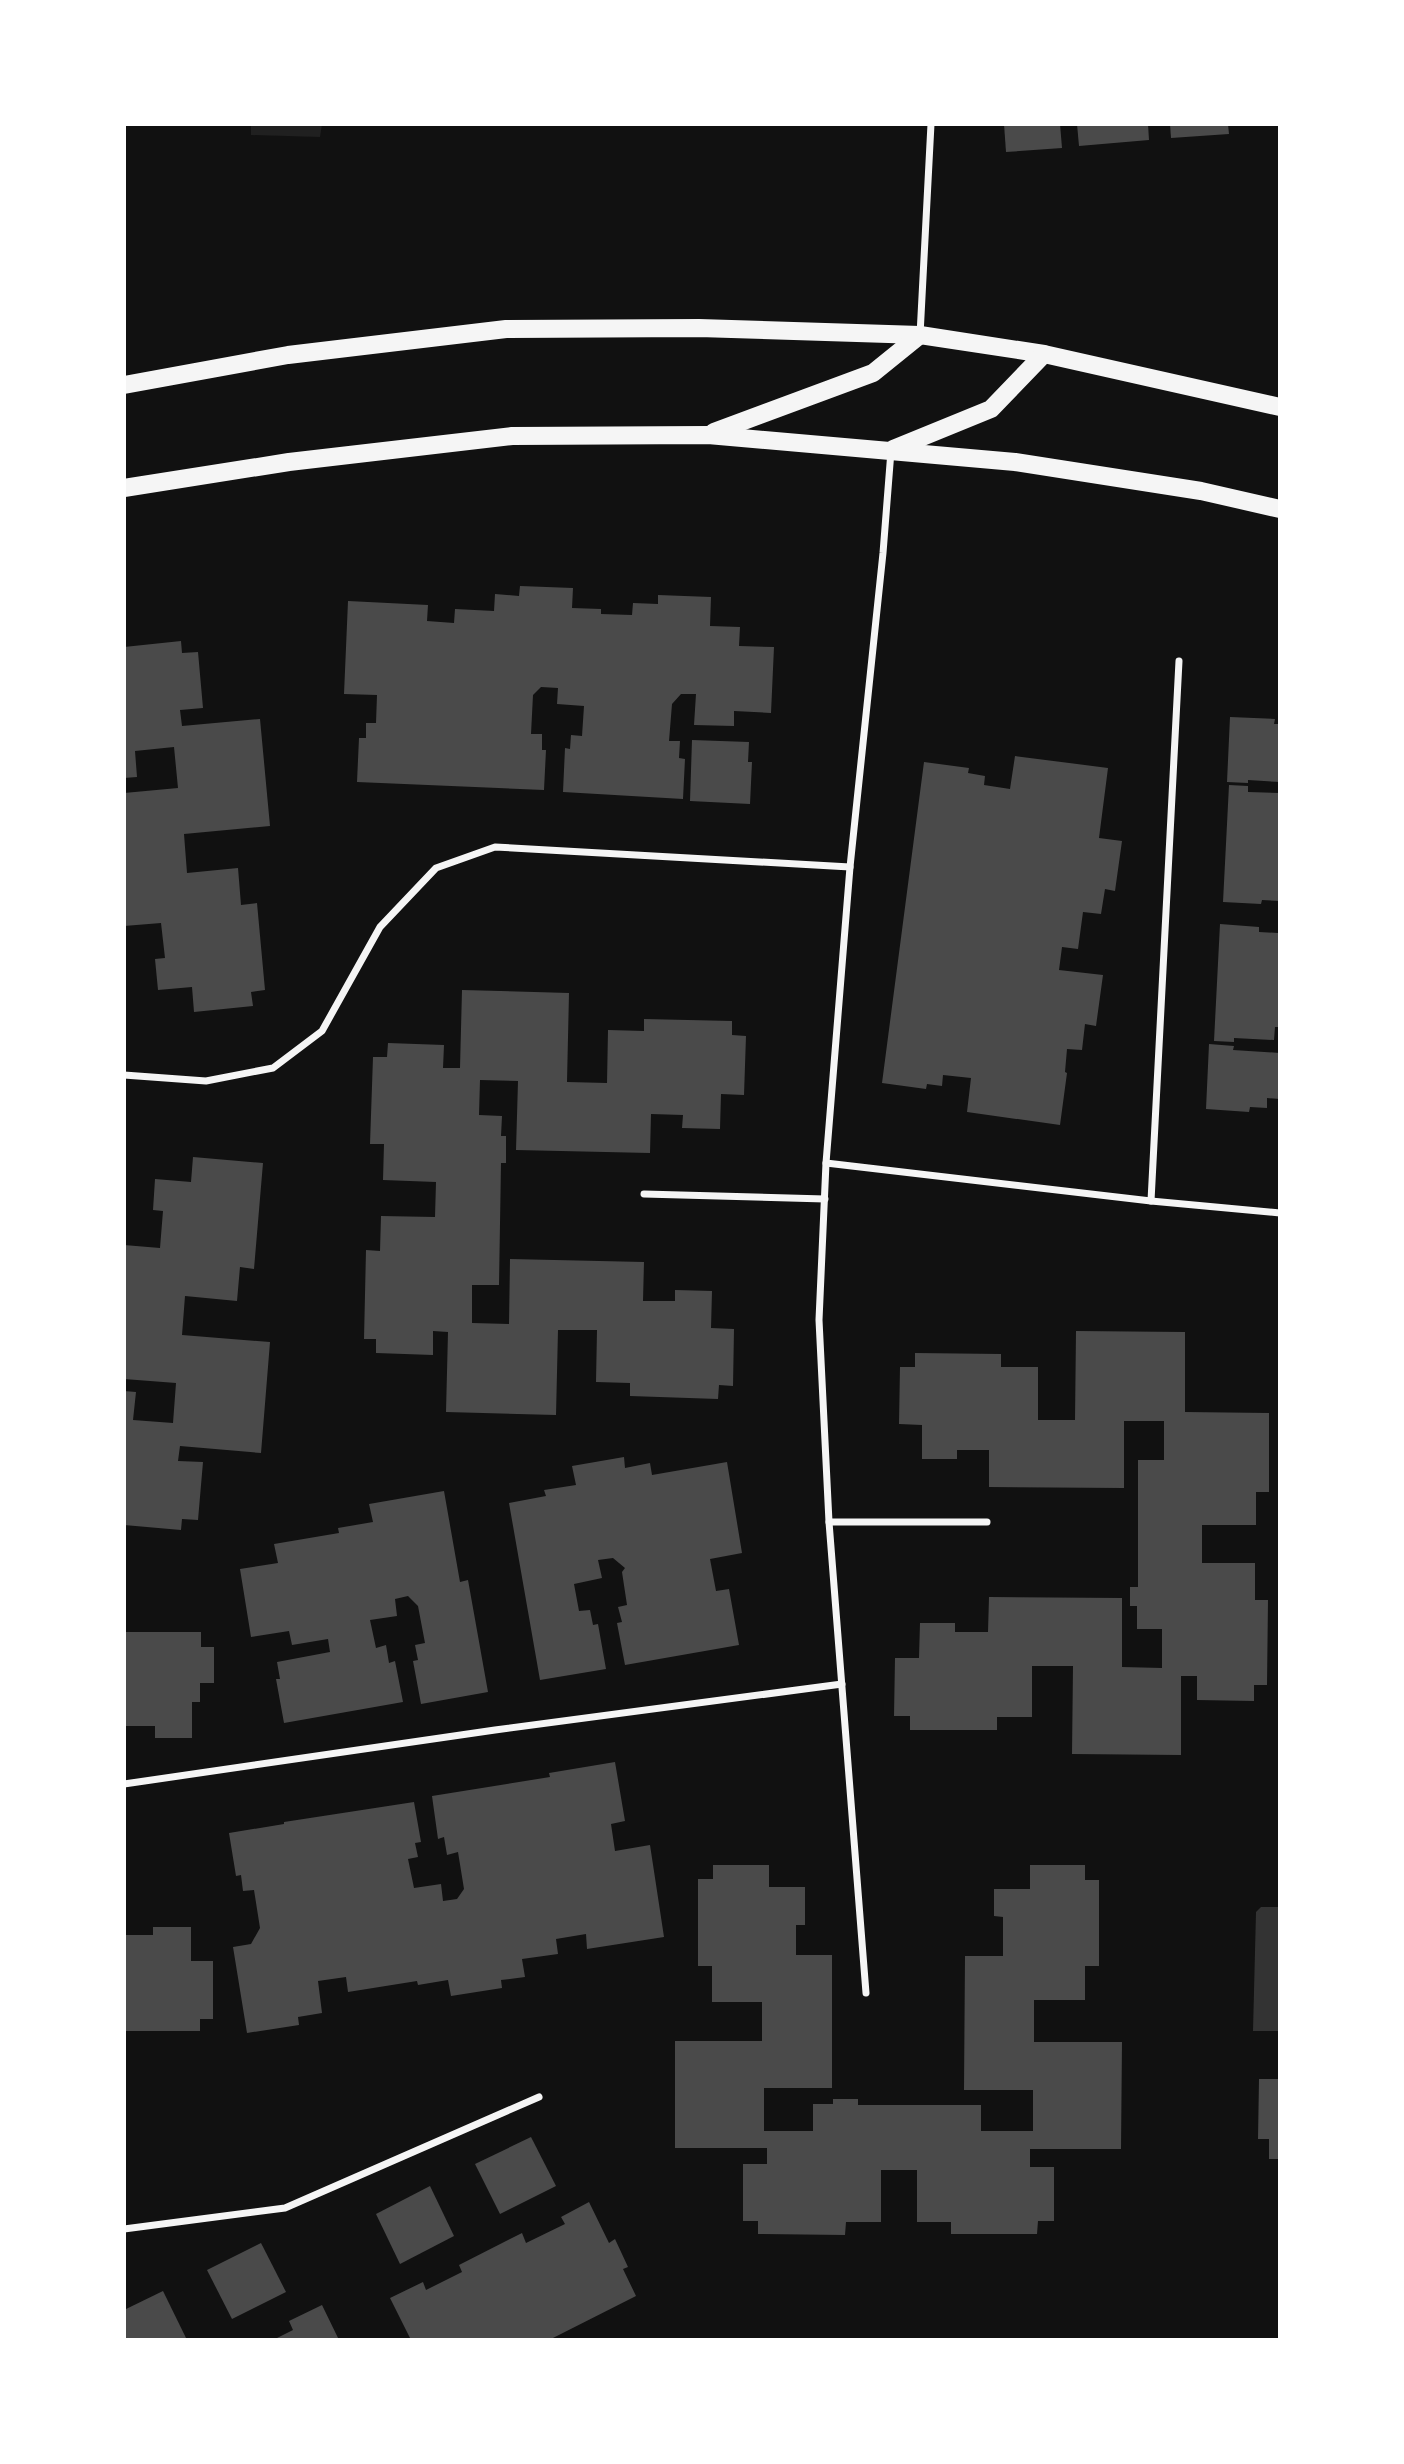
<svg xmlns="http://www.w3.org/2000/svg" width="1404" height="2464" font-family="'Zilla Slab',serif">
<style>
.green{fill:#202020}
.water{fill:#333}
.building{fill:#4a4a4a}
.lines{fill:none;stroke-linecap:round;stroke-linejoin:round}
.minor{stroke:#f5f5f5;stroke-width:7}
.primary{stroke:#f5f5f5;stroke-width:18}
</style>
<rect width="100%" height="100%" fill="#111"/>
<!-- green -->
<path class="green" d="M 251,124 L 322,124 L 320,137 L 251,135 Z"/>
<!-- water -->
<path class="water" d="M 1261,1907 L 1280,1907 L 1280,2031 L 1253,2031 L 1256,1912 Z"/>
<!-- building -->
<g class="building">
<path d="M 1004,124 L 1060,124 L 1062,148 L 1006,152 Z"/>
<path d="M 1077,124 L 1148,124 L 1149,140 L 1079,146 Z"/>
<path d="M 1170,124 L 1228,124 L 1229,134 L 1171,138 Z"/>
<path d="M 520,586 L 573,588 L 572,608 L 601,609 L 601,614 L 632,615 L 633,603 L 658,604 L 658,595 L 711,597 L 710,626 L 740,627 L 739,646 L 774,647 L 771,713 L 734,711 L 734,726 L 694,725 L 696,694 L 681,694 L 672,704 L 669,741 L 680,741 L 679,758 L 685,759 L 683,799 L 563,792 L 565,748 L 570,749 L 571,735 L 582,736 L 584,706 L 557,704 L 558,688 L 541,687 L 533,695 L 531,734 L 542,734 L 542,750 L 546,750 L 544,790 L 357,782 L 359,738 L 366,738 L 366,723 L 376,723 L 377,695 L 344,694 L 348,601 L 428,605 L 427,621 L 454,623 L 455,609 L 494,611 L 495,594 L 519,596 Z"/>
<path d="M 181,641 L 182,653 L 198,652 L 203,708 L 180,710 L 182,726 L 260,719 L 270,826 L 184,834 L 187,873 L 238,868 L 241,905 L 257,903 L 265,990 L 251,992 L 253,1006 L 194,1012 L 192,987 L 158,990 L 155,959 L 165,958 L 161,923 L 124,926 L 124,793 L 178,788 L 174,747 L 135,751 L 137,777 L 124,778 L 124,647 Z"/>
<path d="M 1230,717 L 1275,719 L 1274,724 L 1280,724 L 1280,782 L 1248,780 L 1248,783 L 1227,782 Z"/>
<path d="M 692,740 L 749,742 L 748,762 L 752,762 L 750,804 L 690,801 Z"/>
<path d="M 1015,756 L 1108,768 L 1099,838 L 1122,841 L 1115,891 L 1105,889 L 1101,914 L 1083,912 L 1078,949 L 1062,947 L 1059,970 L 1103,975 L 1096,1026 L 1085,1024 L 1082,1050 L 1067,1049 L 1065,1072 L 1067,1073 L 1060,1125 L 967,1112 L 971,1078 L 943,1075 L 942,1086 L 927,1084 L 926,1089 L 882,1083 L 924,762 L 969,768 L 968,773 L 985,776 L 984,785 L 1010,789 Z"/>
<path d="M 1229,785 L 1248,786 L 1248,792 L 1280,793 L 1280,901 L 1262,900 L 1261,904 L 1223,902 Z"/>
<path d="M 1220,924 L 1259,927 L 1259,932 L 1278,933 L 1280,1027 L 1275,1027 L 1274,1040 L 1234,1038 L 1234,1042 L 1214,1041 Z"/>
<path d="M 462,990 L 569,993 L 567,1082 L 607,1083 L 608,1030 L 644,1031 L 644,1019 L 732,1021 L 732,1035 L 746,1036 L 744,1095 L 721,1094 L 720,1129 L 682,1128 L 683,1115 L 651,1114 L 650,1153 L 516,1150 L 518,1081 L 480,1080 L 479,1115 L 502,1116 L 501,1136 L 506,1136 L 506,1163 L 501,1163 L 499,1285 L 472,1285 L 472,1323 L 509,1324 L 510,1259 L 644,1262 L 643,1301 L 675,1301 L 675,1290 L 712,1291 L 711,1328 L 734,1329 L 733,1386 L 719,1385 L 718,1399 L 630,1396 L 630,1383 L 596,1382 L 597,1330 L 558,1330 L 556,1415 L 446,1412 L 448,1332 L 433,1331 L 433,1355 L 376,1353 L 376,1339 L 364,1339 L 366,1250 L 380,1251 L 381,1216 L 435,1217 L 436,1182 L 383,1180 L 384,1144 L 370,1144 L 373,1057 L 387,1057 L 388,1043 L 444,1045 L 443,1068 L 460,1068 Z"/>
<path d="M 1209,1044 L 1234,1046 L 1233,1050 L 1280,1053 L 1280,1099 L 1267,1098 L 1267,1108 L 1250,1107 L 1249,1112 L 1206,1109 Z"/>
<path d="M 193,1157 L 263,1163 L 254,1269 L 240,1267 L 237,1301 L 185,1296 L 182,1335 L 270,1342 L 261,1453 L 180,1446 L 178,1461 L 203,1462 L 198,1520 L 182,1519 L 181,1530 L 124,1525 L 124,1391 L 136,1392 L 133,1420 L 173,1423 L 176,1383 L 124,1379 L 124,1245 L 160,1248 L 163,1211 L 153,1210 L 155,1179 L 191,1182 Z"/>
<path d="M 1076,1331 L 1185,1332 L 1185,1412 L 1269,1413 L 1269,1492 L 1256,1492 L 1256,1525 L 1202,1525 L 1202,1563 L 1255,1563 L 1255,1600 L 1268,1600 L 1267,1685 L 1254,1685 L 1254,1701 L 1197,1700 L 1197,1676 L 1181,1676 L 1181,1755 L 1072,1754 L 1073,1666 L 1032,1666 L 1032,1717 L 997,1717 L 997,1730 L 910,1730 L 910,1716 L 894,1716 L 895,1658 L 919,1658 L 920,1623 L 955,1623 L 955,1632 L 988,1632 L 989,1597 L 1122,1598 L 1122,1667 L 1162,1668 L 1162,1629 L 1137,1629 L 1137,1606 L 1130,1606 L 1130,1587 L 1138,1587 L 1138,1460 L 1164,1460 L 1164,1421 L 1124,1421 L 1124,1488 L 989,1487 L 989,1450 L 957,1450 L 957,1459 L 922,1459 L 922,1425 L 899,1424 L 900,1367 L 915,1367 L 915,1353 L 1001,1354 L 1001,1367 L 1038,1367 L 1038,1420 L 1075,1420 Z"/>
<path d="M 624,1457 L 625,1468 L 650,1463 L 652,1475 L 727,1462 L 742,1553 L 710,1559 L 716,1591 L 729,1589 L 739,1645 L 625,1665 L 617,1623 L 622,1622 L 618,1607 L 627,1605 L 622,1572 L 625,1568 L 613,1558 L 598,1560 L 602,1578 L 574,1584 L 579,1611 L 590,1610 L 593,1625 L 598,1624 L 606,1669 L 540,1680 L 509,1503 L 546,1496 L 544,1490 L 576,1485 L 572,1466 Z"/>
<path d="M 444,1491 L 460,1582 L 468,1580 L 488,1692 L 421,1704 L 413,1661 L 418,1660 L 415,1645 L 425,1643 L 418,1606 L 408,1596 L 395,1599 L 397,1616 L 370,1620 L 376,1648 L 386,1645 L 389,1663 L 395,1661 L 403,1702 L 284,1723 L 276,1679 L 280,1679 L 277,1662 L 330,1652 L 328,1639 L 292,1645 L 289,1631 L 251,1637 L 240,1569 L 278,1563 L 274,1544 L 339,1533 L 338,1528 L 373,1522 L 369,1504 Z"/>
<path d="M 124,1632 L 201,1632 L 201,1647 L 214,1647 L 214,1683 L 200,1683 L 200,1702 L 192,1702 L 192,1738 L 155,1738 L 155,1726 L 124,1726 Z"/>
<path d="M 615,1762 L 625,1821 L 611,1824 L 615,1851 L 650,1845 L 664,1937 L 587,1949 L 586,1934 L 556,1939 L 558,1954 L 522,1959 L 525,1977 L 501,1980 L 502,1988 L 451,1996 L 448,1980 L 418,1985 L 417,1981 L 348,1992 L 346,1977 L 318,1981 L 322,2013 L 298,2017 L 299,2025 L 247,2033 L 233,1947 L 251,1944 L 260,1928 L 254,1890 L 243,1891 L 241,1875 L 236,1876 L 229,1833 L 284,1824 L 284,1822 L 414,1802 L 421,1842 L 415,1843 L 418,1857 L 408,1859 L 414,1888 L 441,1884 L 443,1901 L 457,1899 L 464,1889 L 458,1852 L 447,1855 L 444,1837 L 438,1839 L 432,1796 L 550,1777 L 549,1773 Z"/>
<path d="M 713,1865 L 769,1865 L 769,1887 L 805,1887 L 805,1925 L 796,1925 L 796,1955 L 832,1955 L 832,2088 L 764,2088 L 764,2131 L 813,2131 L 813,2104 L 833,2104 L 833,2099 L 858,2099 L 858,2105 L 981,2105 L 981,2131 L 1033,2131 L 1033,2090 L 964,2090 L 965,1956 L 1003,1956 L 1003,1917 L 994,1916 L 994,1889 L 1030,1889 L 1030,1865 L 1085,1865 L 1085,1880 L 1099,1880 L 1099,1966 L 1085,1966 L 1085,2000 L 1034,2000 L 1034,2042 L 1122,2042 L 1121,2149 L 1030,2149 L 1030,2167 L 1054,2167 L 1054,2221 L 1038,2221 L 1037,2234 L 951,2234 L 951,2222 L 917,2222 L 917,2170 L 881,2170 L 881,2222 L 846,2222 L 845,2235 L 758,2234 L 758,2221 L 743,2221 L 743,2164 L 767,2164 L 767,2148 L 675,2148 L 675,2041 L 762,2041 L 762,2002 L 712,2002 L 712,1966 L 698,1966 L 698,1879 L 713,1879 Z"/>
<path d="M 153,1927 L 191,1927 L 191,1961 L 213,1961 L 213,2019 L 200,2019 L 200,2031 L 124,2031 L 124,1935 L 153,1935 Z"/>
<path d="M 1259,2079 L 1280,2079 L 1280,2159 L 1269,2159 L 1269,2139 L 1258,2139 Z"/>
<path d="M 531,2137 L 556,2186 L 500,2214 L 475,2164 Z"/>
<path d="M 430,2186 L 454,2236 L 400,2264 L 376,2214 Z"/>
<path d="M 589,2202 L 609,2243 L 615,2239 L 628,2267 L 623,2269 L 636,2296 L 549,2340 L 411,2340 L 390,2298 L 423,2282 L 426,2290 L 462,2272 L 459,2265 L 522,2233 L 526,2243 L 565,2224 L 561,2217 Z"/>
<path d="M 261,2243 L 286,2292 L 232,2319 L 207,2270 Z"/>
<path d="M 163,2291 L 187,2340 L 124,2340 L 124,2310 Z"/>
<path d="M 322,2305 L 339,2340 L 273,2340 L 293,2330 L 289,2321 Z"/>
</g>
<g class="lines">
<!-- minor -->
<g class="minor">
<path d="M 920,335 L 931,124"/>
<path d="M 124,1075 L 206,1081 L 273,1068 L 322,1031 L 380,927 L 436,868 L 495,847 L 850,867"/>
<path d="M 826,1163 L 1151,1201 L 1280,1213"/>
<path d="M 644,1194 L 825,1199"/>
<path d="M 1151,1201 L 1179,661"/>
<path d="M 829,1522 L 987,1522"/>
<path d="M 124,1784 L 495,1730 L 842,1684"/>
<path d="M 866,1993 L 829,1522 L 819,1320 L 826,1163 L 850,867 L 883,553 L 891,451"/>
<path d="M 124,2229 L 285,2208 L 539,2097"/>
</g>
<!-- primary -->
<g class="primary">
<path d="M 124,385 L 288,355 L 506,329 L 699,328 L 920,335 L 1044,354 L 1280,407"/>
<path d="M 714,432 L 873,373 L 920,335"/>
<path d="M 893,449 L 991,409 L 1044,354"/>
<path d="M 124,488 L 289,462 L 512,436 L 708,435 L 1015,462 L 1201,491 L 1280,509"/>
</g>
</g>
<!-- border -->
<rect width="1404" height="2464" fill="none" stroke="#ffffff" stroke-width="252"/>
</svg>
